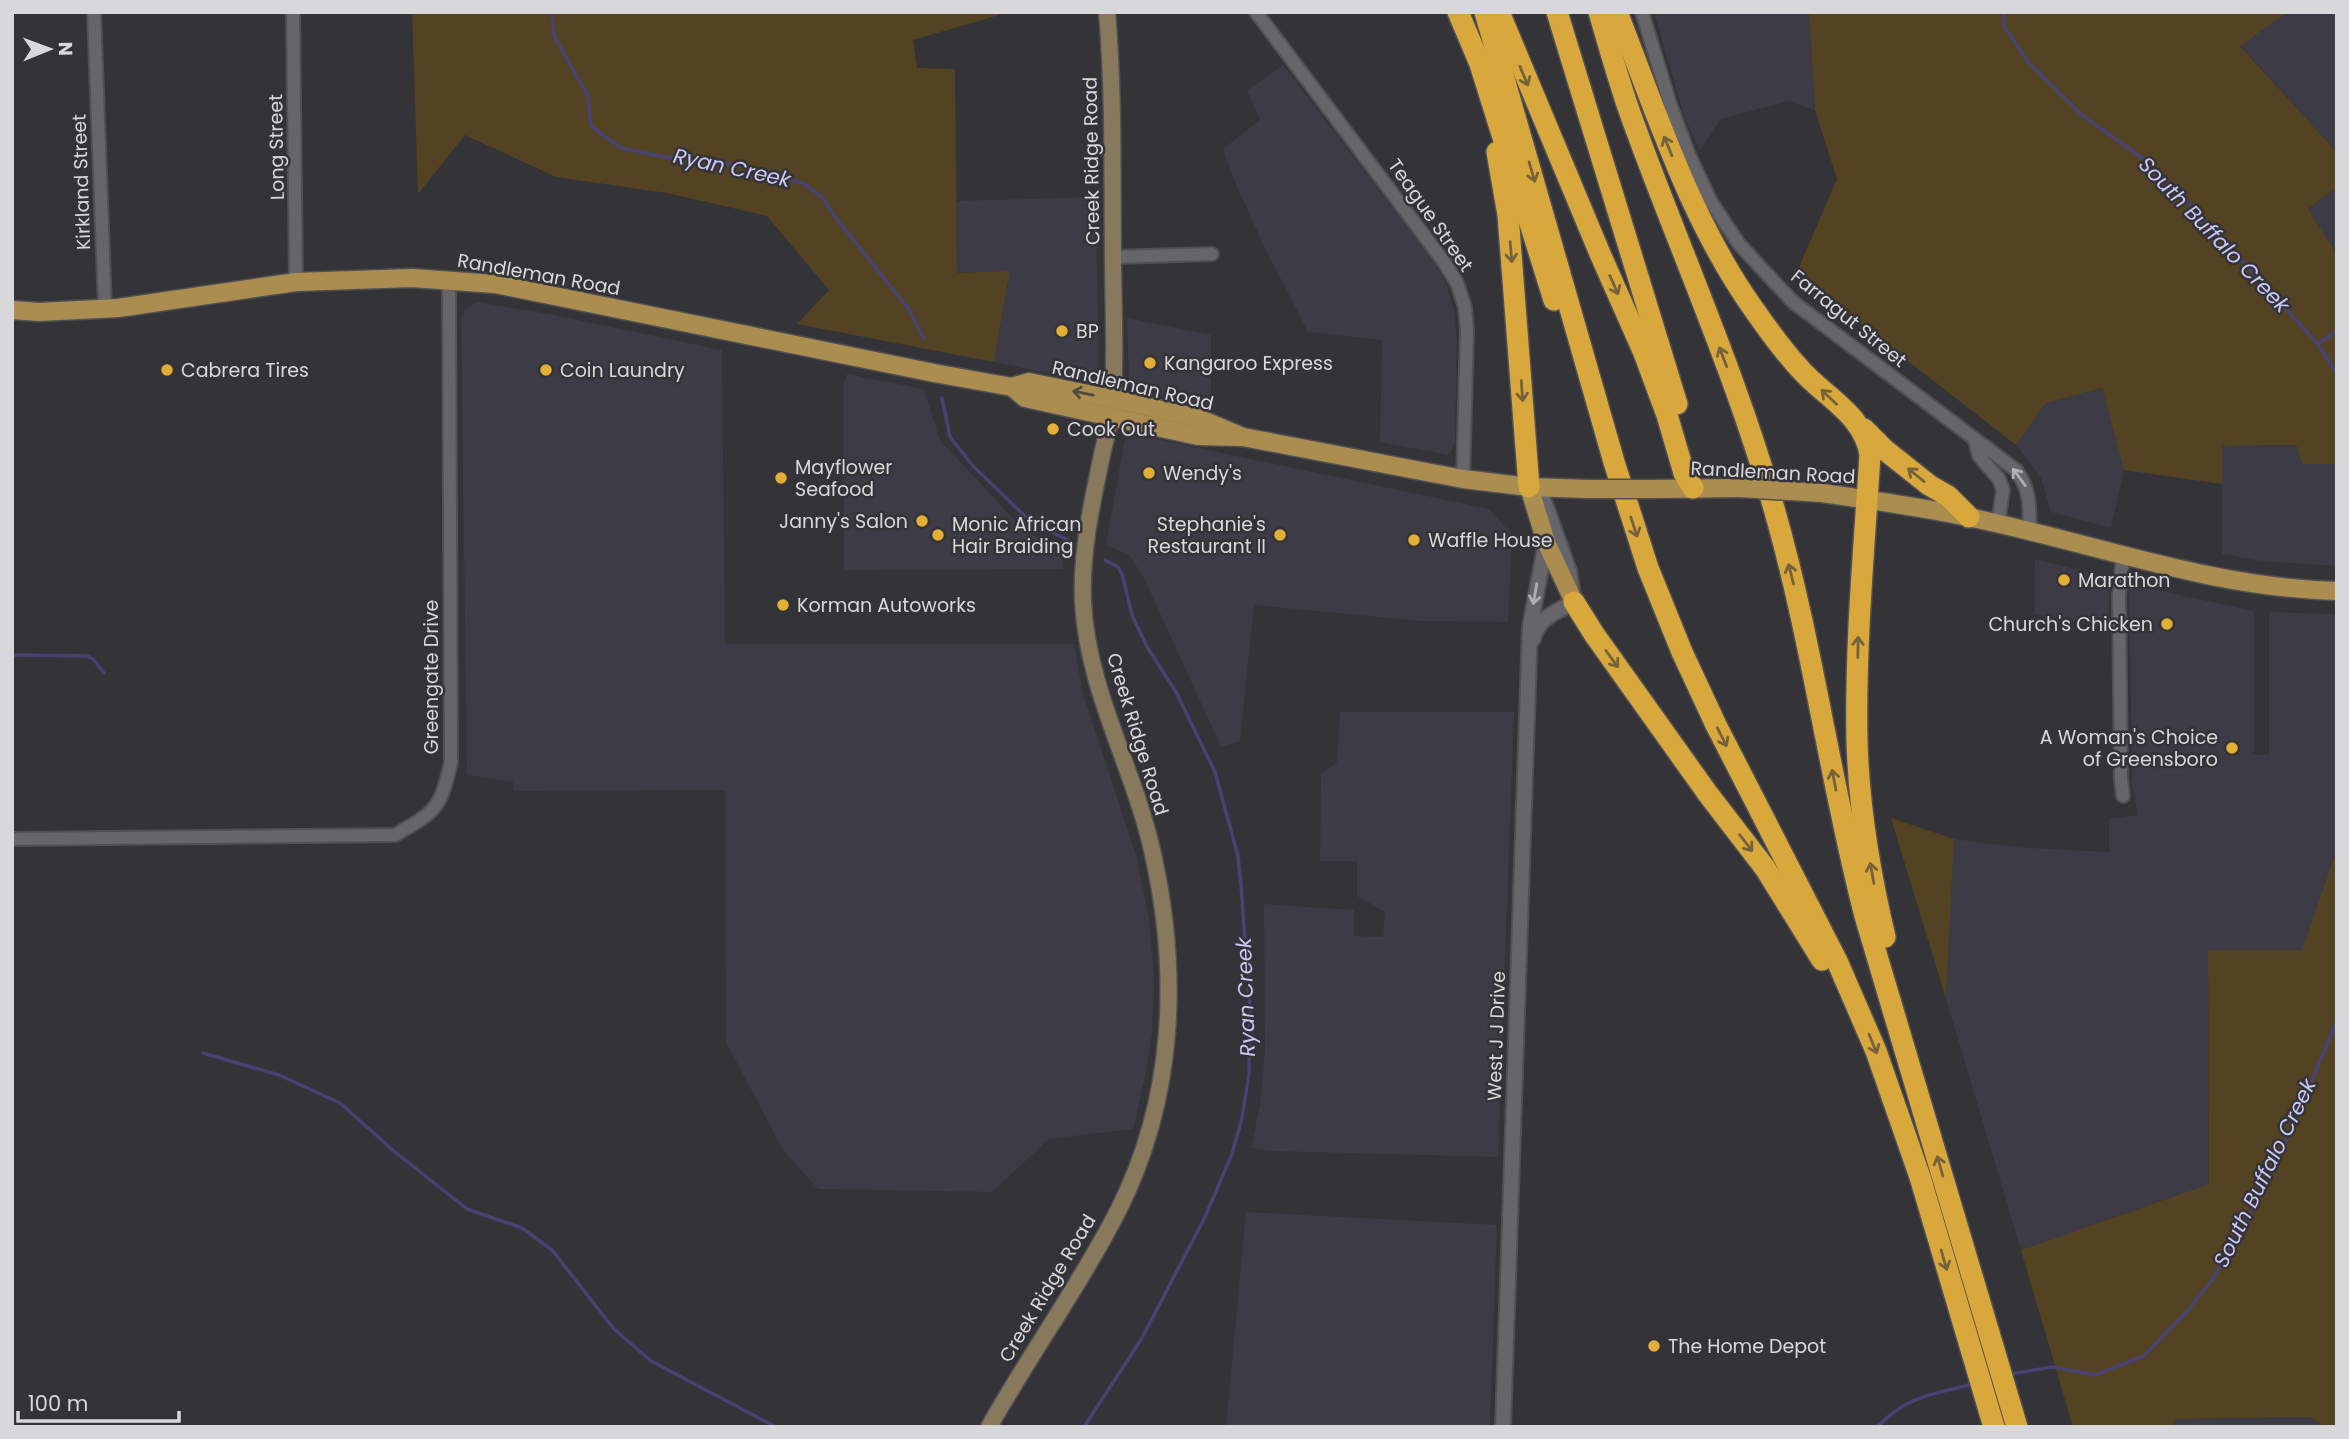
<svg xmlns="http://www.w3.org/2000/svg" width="2349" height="1439" font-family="Poppins,sans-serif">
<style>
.built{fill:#3c3b46}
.green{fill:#534322}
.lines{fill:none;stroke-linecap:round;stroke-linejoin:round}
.stream{stroke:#474272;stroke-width:3.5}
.minor-casing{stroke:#505054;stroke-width:16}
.tertiary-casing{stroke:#505054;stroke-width:18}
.secondary-casing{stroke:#505054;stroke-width:19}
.primary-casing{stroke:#505054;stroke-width:21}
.motorway-casing{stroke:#505054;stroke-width:24}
.minor{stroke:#65656a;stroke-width:12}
.tertiary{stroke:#65656a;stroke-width:14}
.secondary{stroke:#88795c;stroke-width:16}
.primary{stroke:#ab8d4f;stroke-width:18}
.motorway{stroke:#d9a83d;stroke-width:21}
.primary-bridge-casing{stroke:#505054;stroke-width:21;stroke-linecap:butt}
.primary-bridge{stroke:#ab8d4f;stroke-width:18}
.oneway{stroke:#76623a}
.oneway2{stroke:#524a3e}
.oneway3{stroke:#b0b0b3}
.poi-dot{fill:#e3ae35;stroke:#343338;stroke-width:2.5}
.labels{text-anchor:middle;stroke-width:5;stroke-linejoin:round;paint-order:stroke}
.street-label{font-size:19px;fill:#d8d8db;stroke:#343338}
.poi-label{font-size:19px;fill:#d8d8db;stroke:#343338;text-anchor:start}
.water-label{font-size:21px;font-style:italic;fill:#c9c7f6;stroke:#343338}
</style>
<rect width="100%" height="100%" fill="#343338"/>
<!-- built -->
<g class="built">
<path d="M 1654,12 L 1809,12 L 1815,110 L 1788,101 L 1721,119 L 1700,150 L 1685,119 Z"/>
<path d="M 2288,12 L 2337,12 L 2337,152 L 2240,45 Z"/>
<path d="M 1283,65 L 1436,264 L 1447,286 L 1454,309 L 1457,341 L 1455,444 L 1448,455 L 1380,442 L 1382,340 L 1308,332 L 1264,246 L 1236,185 L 1223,149 L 1260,120 L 1247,91 Z"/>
<path d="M 2337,187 L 2337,254 L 2308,209 Z"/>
<path d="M 1096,197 L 1099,372 L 1095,380 L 1090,382 L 994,362 L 1010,272 L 957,273 L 956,201 Z"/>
<path d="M 477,302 L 554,315 L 722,350 L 725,644 L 1074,644 L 1083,694 L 1136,855 L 1149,918 L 1154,976 L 1152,1034 L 1144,1082 L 1133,1129 L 1049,1139 L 992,1192 L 818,1189 L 783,1150 L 726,1042 L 725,790 L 514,791 L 513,782 L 467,775 L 461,317 L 465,309 Z"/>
<path d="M 1127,318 L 1211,335 L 1211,407 L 1135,391 L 1129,384 Z"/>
<path d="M 847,374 L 924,389 L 940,440 L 1022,528 L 1062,553 L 1063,569 L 844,570 L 843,385 Z"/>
<path d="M 2102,388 L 2124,470 L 2111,528 L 2051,512 L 2041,478 L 2016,445 L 2046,403 Z"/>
<path d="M 1136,435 L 1489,509 L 1512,534 L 1508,622 L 1420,621 L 1254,605 L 1240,741 L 1221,747 L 1143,576 L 1129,555 L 1106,545 L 1124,443 L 1129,437 Z"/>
<path d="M 2296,445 L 2302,464 L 2337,464 L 2337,566 L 2261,561 L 2222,554 L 2222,446 Z"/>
<path d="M 2035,559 L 2108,577 L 2109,628 L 2034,614 Z"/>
<path d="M 2129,584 L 2254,611 L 2254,750 L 2251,755 L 2269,755 L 2269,612 L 2337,614 L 2337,848 L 2302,950 L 2208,950 L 2209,1184 L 2021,1250 L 1946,999 L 1954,839 L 2015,847 L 2109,852 L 2109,819 L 2138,815 L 2132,784 Z"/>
<path d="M 1340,712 L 1514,712 L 1498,1157 L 1271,1151 L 1251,1148 L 1260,1105 L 1265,1051 L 1264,904 L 1354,910 L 1354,936 L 1383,937 L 1385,912 L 1357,896 L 1357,861 L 1320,861 L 1321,774 L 1337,762 Z"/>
<path d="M 1246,1212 L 1497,1225 L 1490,1427 L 1226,1427 Z"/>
<path d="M 2310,1417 L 2325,1427 L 2170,1427 L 2177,1419 Z"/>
</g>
<!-- green -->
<g class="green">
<path d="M 412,12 L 999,12 L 999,15 L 913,40 L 917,68 L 955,69 L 957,273 L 1010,271 L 994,362 L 797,324 L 829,290 L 767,216 L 667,193 L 556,177 L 465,135 L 418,194 Z"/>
<path d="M 1809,12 L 2288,12 L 2240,46 L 2337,152 L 2337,187 L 2308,209 L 2337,254 L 2337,464 L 2302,464 L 2296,445 L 2222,446 L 2222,484 L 2124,470 L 2102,388 L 2046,403 L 2016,445 L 1796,274 L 1837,179 L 1815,110 Z"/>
<path d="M 1891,818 L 1954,839 L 1946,999 Z"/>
<path d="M 2337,848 L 2337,1427 L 2325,1427 L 2310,1417 L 2177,1419 L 2170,1427 L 2073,1427 L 2021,1250 L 2209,1184 L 2208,950 L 2302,950 Z"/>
</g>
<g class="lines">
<!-- stream -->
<g class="stream">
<path d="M 552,12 L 554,36 L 587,94 L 591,126 L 621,148 L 669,158 L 711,160 L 771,172 L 804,184 L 822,197 L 832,213 L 910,311 L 924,339"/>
<path d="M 2004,12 L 2004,26 L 2029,63 L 2083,116 L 2141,157 L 2188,202 L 2318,344 L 2337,374"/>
<path d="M 2318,344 L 2337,330"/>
<path d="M 942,398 L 950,437 L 973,466 L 1032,523 L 1070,541"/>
<path d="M 12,655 L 87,656 L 93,659 L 104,673"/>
<path d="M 203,1053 L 279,1075 L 340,1103 L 395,1152 L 467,1209 L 522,1228 L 552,1250 L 614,1329 L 651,1361 L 776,1427"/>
<path d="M 2011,1374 L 2052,1367 L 2095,1375 L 2144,1356 L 2189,1309 L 2212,1280 L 2245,1223 L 2289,1135 L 2337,1020"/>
<path d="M 1084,1427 L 1142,1338 L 1205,1217 L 1232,1154 L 1242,1118 L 1249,1074 L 1250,1009 L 1241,885 L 1238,856 L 1215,772 L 1176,692 L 1146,645 L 1132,615 L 1122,574 L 1118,567 L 1105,560"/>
<path d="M 1877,1427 C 1909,1395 1931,1395 1973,1384"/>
</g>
<!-- minor casing -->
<g class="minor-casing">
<g id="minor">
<path d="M 94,12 L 105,308"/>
<path d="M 293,12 L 296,282"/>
<path d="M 1256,12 L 1444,262 L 1457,283 L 1465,307 L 1467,331 L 1463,479"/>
<path d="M 1642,12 L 1670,104 L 1689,155 L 1711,202 L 1739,244 L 1793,302 L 2016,470 C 2031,491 2030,508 2029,532"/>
<path d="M 1113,257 L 1212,254"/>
<path d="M 1975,441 L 1979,456 L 1999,479 L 2003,490 L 1998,524"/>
<path d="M 2123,796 L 2121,780 L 2119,595 L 2123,555"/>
<path d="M 12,839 L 395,835 C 436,811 440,810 451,762 L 449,279"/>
</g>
</g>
<!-- tertiary casing -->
<g class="tertiary-casing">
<g id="tertiary">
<path d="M 1533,639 C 1538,618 1556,612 1574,602 L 1569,571 L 1539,487"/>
<path d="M 1503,1427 L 1530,627 L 1546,542"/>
</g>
</g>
<!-- secondary casing -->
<g class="secondary-casing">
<path id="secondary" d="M 989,1427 C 1030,1354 1080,1285 1118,1211 C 1175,1098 1180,972 1152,850 C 1133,766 1087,689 1083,601 C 1081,551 1092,503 1102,455 C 1106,436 1112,416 1113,397 C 1116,350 1113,303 1113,256 C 1112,175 1114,93 1107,12"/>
</g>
<!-- primary casing -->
<g class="primary-casing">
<g id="primary">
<path d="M 12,310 L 39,312 L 118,308 L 296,282 L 412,278 L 495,284 L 934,373 L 1012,387 L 1029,382 L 1113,399 L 1198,418 L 1243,437"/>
<path d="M 1012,387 L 1025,398 L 1198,436 L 1243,437 L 1463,479 L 1529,487 L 1588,489"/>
<path d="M 1529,487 L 1546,542 L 1574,602"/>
<path d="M 1653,489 L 1740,488"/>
<path d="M 1822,493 C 1871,500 1920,507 1968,517 C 2091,542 2210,588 2337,591"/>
</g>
</g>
<!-- motorway casing -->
<g class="motorway-casing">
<g id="motorway">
<path d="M 1458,12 L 1480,64 L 1554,300"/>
<path d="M 1485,12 L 1614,462 L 1648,568 L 1682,652 L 1716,725 L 1837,961 L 1876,1051 L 1920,1177 L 1994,1427"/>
<path d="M 1499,12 L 1601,256 L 1644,353 L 1667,415 L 1684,473 L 1693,488"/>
<path d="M 1557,12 L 1677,404"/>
<path d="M 1599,12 C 1610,49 1620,87 1634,124 C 1681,253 1738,379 1775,512 C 1813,645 1830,782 1865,916 L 2017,1427"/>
<path d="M 1617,12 C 1657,114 1691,222 1755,311 C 1769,331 1784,352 1801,370 C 1825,397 1865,416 1870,455 C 1864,550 1855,646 1857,742 C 1859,808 1870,874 1885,937"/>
<path d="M 1497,152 L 1508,215 L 1529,487"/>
<path d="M 1864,429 L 1885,450 L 1929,485 L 1948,496 L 1969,517"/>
<path d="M 1574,602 L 1594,634 L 1708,794 L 1765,868 L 1822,960"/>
</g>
</g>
<!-- minor -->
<use href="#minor" class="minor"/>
<!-- tertiary -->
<use href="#tertiary" class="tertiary"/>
<!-- secondary -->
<use href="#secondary" class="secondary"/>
<!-- primary -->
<use href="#primary" class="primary"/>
<!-- motorway -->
<use href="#motorway" class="motorway"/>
<!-- primary-bridge casing -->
<g class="primary-bridge-casing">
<g id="primary-bridge">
<path d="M 1740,488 L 1822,493"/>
<path d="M 1588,489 L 1653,489"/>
</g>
</g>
<!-- primary-bridge -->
<use href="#primary-bridge" class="primary-bridge"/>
</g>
<!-- one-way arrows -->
<defs><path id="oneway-shaft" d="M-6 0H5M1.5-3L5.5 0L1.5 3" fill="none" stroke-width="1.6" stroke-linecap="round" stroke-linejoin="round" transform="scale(1.75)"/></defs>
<g class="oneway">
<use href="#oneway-shaft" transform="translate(1524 76) rotate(67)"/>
<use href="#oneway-shaft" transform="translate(1668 146) rotate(-112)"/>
<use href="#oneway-shaft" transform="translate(1532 172) rotate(74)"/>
<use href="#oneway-shaft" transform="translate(1511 252) rotate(85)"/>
<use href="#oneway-shaft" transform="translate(1614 285) rotate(66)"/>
<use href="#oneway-shaft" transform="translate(1723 357) rotate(-111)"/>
<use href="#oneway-shaft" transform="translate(1522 391) rotate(86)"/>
<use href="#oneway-shaft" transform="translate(1829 397) rotate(-137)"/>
<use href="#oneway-shaft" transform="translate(1916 475) rotate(-141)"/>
<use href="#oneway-shaft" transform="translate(1634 527) rotate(72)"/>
<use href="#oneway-shaft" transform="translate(1791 574) rotate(-104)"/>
<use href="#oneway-shaft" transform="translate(1858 647) rotate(-89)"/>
<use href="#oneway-shaft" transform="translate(1612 659) rotate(54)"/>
<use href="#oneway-shaft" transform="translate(1722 737) rotate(63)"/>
<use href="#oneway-shaft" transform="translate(1834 780) rotate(-101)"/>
<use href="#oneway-shaft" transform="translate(1746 843) rotate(52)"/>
<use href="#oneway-shaft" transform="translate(1872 873) rotate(-100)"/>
<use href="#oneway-shaft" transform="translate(1873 1044) rotate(68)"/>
<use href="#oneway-shaft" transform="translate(1940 1166) rotate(-106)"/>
<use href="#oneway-shaft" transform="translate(1944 1260) rotate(74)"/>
</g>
<use class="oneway2" href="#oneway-shaft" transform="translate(1083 393) rotate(-169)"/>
<g class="oneway3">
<use href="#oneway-shaft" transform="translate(2019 477) rotate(-126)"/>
<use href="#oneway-shaft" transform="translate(1535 594) rotate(100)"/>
</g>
<!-- markers -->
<g class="poi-dot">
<circle cx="1062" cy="331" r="7"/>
<circle cx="1150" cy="363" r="7"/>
<circle cx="167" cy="370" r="7"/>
<circle cx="546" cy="370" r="7"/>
<circle cx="1053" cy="429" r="7"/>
<circle cx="1149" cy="473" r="7"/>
<circle cx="781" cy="478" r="7"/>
<circle cx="922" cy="521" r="7"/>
<circle cx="938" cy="535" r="7"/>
<circle cx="1280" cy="535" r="7"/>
<circle cx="1414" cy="540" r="7"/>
<circle cx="2064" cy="580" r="7"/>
<circle cx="783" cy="605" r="7"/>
<circle cx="2167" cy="624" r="7"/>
<circle cx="2232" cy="748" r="7"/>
<circle cx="1654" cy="1346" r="7"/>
</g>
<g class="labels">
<!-- street labels -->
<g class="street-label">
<text transform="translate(276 147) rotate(-91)" y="7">Long Street</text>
<text transform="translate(1091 161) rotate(-91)" y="7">Creek Ridge Road</text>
<text transform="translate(81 182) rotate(-92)" y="7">Kirkland Street</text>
<text transform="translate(1431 215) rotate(55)" y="7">Teague Street</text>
<text transform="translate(539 274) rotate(10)" y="7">Randleman Road</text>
<text transform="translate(1849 318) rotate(39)" y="7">Farragut Street</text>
<text transform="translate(1133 385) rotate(13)" y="7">Randleman Road</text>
<text transform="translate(1773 472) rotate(3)" y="7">Randleman Road</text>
<text transform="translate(431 677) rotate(-90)" y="7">Greengate Drive</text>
<text transform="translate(1138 734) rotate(73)" y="7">Creek Ridge Road</text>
<text transform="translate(1496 1036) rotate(-88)" y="7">West J J Drive</text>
<text transform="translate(1047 1288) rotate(-59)" y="7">Creek Ridge Road</text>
</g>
<!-- poi labels -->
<g class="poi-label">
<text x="1076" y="338">BP</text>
<text x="1164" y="370">Kangaroo Express</text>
<text x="181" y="377">Cabrera Tires</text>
<text x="560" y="377">Coin Laundry</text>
<text x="1067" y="436">Cook Out</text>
<text x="795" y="474">Mayflower<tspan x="795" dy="22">Seafood</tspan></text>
<text x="1163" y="480">Wendy's</text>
<text x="908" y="528" text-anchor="end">Janny's Salon</text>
<text x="952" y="531">Monic African<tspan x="952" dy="22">Hair Braiding</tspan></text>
<text x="1266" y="531" text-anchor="end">Stephanie's<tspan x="1266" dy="22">Restaurant II</tspan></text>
<text x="1428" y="547">Waffle House</text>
<text x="2078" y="587">Marathon</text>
<text x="797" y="612">Korman Autoworks</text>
<text x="2153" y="631" text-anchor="end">Church's Chicken</text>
<text x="2218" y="744" text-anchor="end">A Woman's Choice<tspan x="2218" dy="22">of Greensboro</tspan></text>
<text x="1668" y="1353">The Home Depot</text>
</g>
<!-- water labels -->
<g class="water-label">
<text transform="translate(732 168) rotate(12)" y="7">Ryan Creek</text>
<text transform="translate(2214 235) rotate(46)" y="7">South Buffalo Creek</text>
<text transform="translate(1246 997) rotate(-92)" y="7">Ryan Creek</text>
<text transform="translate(2265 1173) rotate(-64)" y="7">South Buffalo Creek</text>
</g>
</g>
<!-- border -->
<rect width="2349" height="1439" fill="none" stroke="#d8d8db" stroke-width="28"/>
<!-- north arrow -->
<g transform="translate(49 49) rotate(89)" stroke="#343338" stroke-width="5" paint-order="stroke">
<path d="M0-5L12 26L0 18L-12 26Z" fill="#d8d8db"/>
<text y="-10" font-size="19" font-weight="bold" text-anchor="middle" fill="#d8d8db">N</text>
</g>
<!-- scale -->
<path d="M18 1411v10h161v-10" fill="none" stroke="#d8d8db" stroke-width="3.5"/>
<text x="28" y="1411" font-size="21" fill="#d8d8db" stroke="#343338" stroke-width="5" paint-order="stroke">100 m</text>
</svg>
